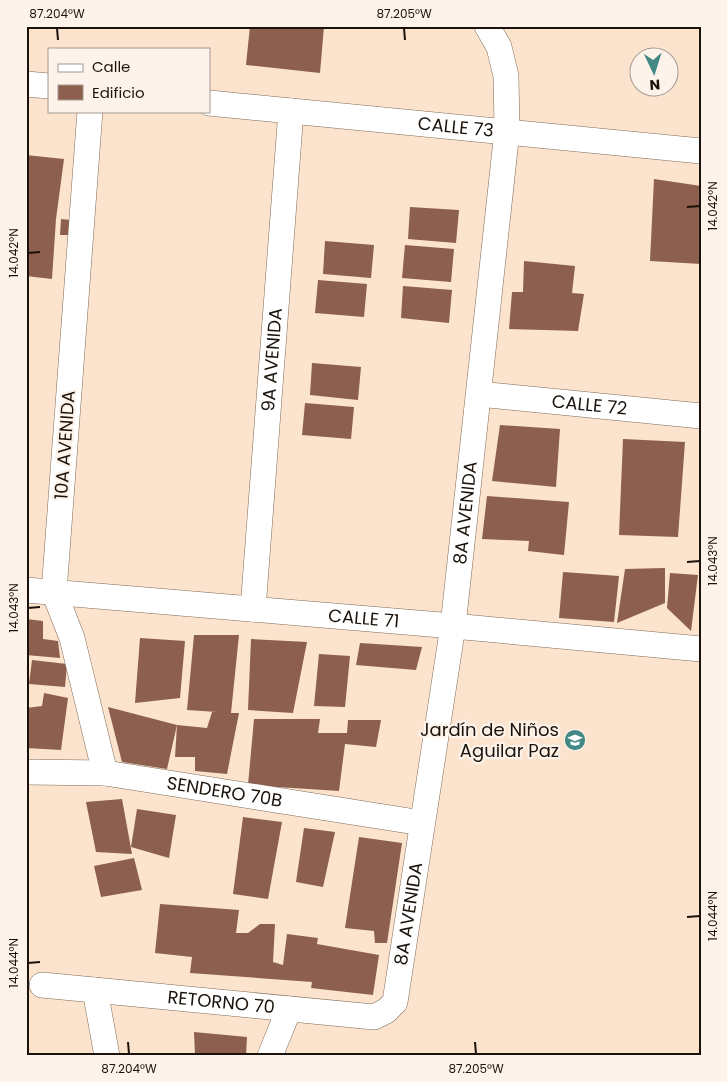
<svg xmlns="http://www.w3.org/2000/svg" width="727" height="1082" font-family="Poppins,sans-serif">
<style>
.building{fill:#8c5f4e}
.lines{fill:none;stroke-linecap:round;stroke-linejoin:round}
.minor-casing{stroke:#7f6b57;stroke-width:26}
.minor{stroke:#fff;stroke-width:25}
.ticks{fill:none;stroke:#1b130b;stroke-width:2}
.labels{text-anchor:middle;stroke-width:4.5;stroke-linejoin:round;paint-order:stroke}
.street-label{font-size:18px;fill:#1b130b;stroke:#fdf3ea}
.poi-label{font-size:18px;fill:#1b130b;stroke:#fdf3ea;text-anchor:end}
.neatline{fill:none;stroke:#1b130b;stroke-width:2}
.ticks-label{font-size:12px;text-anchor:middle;fill:#1b130b}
</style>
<rect width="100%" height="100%" fill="#fbe3cd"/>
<!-- building -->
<g class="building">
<path d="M 250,26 L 324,26 L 320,73 L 246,65 Z"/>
<path d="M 26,155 L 64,159 L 56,219 L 52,279 L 26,276 Z"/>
<path d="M 654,179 L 701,186 L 701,264 L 650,261 Z"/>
<path d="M 410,207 L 459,210 L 456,243 L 408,239 Z"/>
<path d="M 61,219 L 71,220 L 70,235 L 60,235 Z"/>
<path d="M 325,241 L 374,245 L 371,278 L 323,274 Z"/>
<path d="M 405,245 L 454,249 L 451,282 L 402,278 Z"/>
<path d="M 524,261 L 575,266 L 572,293 L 584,294 L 578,331 L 509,329 L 512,292 L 523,292 Z"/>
<path d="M 318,280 L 367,284 L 364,317 L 315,313 Z"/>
<path d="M 403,286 L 452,290 L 449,323 L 401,318 Z"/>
<path d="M 312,363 L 361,367 L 358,400 L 310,395 Z"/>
<path d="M 305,403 L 354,407 L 351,439 L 302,435 Z"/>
<path d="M 500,425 L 560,429 L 556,487 L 492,481 Z"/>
<path d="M 623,439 L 685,442 L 678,537 L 619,535 Z"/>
<path d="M 487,496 L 569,502 L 564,555 L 528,551 L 529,541 L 482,539 Z"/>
<path d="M 665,568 L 665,603 L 617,623 L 625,569 Z"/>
<path d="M 563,572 L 619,576 L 614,622 L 559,618 Z"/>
<path d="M 670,573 L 698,575 L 691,631 L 667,608 Z"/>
<path d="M 26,619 L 43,621 L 43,639 L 58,641 L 60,658 L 26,655 Z"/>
<path d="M 194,635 L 239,635 L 231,713 L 239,713 L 227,774 L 195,771 L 195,757 L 175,757 L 177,725 L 167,769 L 122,762 L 108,707 L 177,725 L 207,728 L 212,712 L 217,712 L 187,710 Z"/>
<path d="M 140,638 L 185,641 L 180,698 L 135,703 Z"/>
<path d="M 251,639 L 307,642 L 293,713 L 248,710 Z"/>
<path d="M 360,643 L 422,647 L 416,670 L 356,665 Z"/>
<path d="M 319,654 L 350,656 L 345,707 L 314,706 Z"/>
<path d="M 32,660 L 67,664 L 65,687 L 29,684 Z"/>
<path d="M 44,693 L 68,698 L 61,750 L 26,748 L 26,708 L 42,706 Z"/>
<path d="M 254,719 L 320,719 L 318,733 L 347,733 L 348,720 L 381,720 L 376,747 L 345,744 L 339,791 L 248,785 Z"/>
<path d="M 122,799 L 132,854 L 96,852 L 86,802 Z"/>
<path d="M 137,809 L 176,815 L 169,858 L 131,847 Z"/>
<path d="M 243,817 L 282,822 L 268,899 L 233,894 Z"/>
<path d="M 304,828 L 335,832 L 323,887 L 296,882 Z"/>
<path d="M 359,837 L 402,843 L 387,943 L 375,943 L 374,931 L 345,928 Z"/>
<path d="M 134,858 L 142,890 L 101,897 L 94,866 Z"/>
<path d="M 160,904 L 239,910 L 236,933 L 248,933 L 260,924 L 275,924 L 273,962 L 283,965 L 287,934 L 318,938 L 317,944 L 379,955 L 373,995 L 311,988 L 312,982 L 190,973 L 192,957 L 155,953 Z"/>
<path d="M 194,1032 L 247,1037 L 246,1056 L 195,1056 Z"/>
</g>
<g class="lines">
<!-- minor casing -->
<g class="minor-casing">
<g id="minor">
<path d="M 26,84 L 49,86"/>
<path id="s1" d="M 209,103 L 701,151"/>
<path d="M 90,111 L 54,592 L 72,638 L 105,773"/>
<path id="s2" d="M 479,394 L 701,416"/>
<path id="s3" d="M 26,590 L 453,626 L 701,649"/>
<path id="s4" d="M 253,609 L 291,111"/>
<path id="s5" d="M 26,772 L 105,773 L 422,823"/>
<path id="s6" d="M 42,985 L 374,1017 L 386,1011 L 395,1002 L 453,626 L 507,131 L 506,76 L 499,47 L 487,26"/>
<path d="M 95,990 L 107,1056"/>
<path d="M 270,1056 L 289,1009"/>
</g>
</g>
<!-- minor -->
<use href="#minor" class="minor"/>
</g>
<!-- ticks -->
<path class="ticks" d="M 57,28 L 58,40M 404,28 L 405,40M 687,207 L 700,206M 28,253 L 40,252M 687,562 L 700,561M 28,608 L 40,607M 687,917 L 700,916M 28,963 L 40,962M 128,1042 L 129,1054M 475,1042 L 476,1054"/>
<!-- icons -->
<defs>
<g id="school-disc" transform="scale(1.125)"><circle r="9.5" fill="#428985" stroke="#fdf3ea"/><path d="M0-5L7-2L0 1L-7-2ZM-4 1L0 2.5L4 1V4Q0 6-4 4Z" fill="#fff"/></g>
</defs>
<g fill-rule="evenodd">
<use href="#school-disc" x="575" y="740"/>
</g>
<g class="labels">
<!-- street labels -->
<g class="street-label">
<text dy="6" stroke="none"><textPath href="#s1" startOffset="248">CALLE 73</textPath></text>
<text dy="6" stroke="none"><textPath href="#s4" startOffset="250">9A AVENIDA</textPath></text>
<text dy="6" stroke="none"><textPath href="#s2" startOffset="111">CALLE 72</textPath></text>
<text transform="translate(65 445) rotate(-86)" y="6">10A AVENIDA</text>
<text dy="6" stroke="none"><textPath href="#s6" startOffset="854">8A AVENIDA</textPath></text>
<text dy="6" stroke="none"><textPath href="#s3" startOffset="339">CALLE 71</textPath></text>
<text dy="6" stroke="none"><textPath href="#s5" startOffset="200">SENDERO 70B</textPath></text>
<text dy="6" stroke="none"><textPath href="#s6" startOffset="449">8A AVENIDA</textPath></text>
<text dy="6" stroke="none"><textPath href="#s6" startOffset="180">RETORNO 70</textPath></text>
</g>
<!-- poi labels -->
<g class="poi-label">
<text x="559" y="736">Jardín de Niños<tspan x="559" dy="21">Aguilar Paz</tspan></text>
</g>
</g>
<!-- border -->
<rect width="727" height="1082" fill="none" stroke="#fdf3ea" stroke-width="55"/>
<!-- legend -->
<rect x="48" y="48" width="162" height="65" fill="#fdf3ea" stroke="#a39991"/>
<rect x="58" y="64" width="25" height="8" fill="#ffffff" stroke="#a39991"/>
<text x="92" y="72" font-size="15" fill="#1b130b">Calle</text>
<rect x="58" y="85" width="25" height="15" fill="#8c5f4e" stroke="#a39991"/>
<text x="92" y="98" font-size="15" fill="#1b130b">Edificio</text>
<!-- north arrow -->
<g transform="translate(654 72) rotate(176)"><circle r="24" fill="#fdf3ea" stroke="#a39991"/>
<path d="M0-4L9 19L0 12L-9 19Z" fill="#428985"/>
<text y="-8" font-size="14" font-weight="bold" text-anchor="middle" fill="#1b130b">N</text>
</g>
<rect x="28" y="28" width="672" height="1026" class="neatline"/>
<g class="ticks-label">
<text x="57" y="18">87.204°W</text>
<text x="404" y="18">87.205°W</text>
<text transform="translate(713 206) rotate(-90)" y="4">14.042°N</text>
<text transform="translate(14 253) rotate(-90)" y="4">14.042°N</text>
<text transform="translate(713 561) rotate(-90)" y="4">14.043°N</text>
<text transform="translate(14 608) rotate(-90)" y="4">14.043°N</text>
<text transform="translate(713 916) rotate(-90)" y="4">14.044°N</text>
<text transform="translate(14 963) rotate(-90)" y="4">14.044°N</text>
<text x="129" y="1073">87.204°W</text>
<text x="476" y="1073">87.205°W</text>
</g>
</svg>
